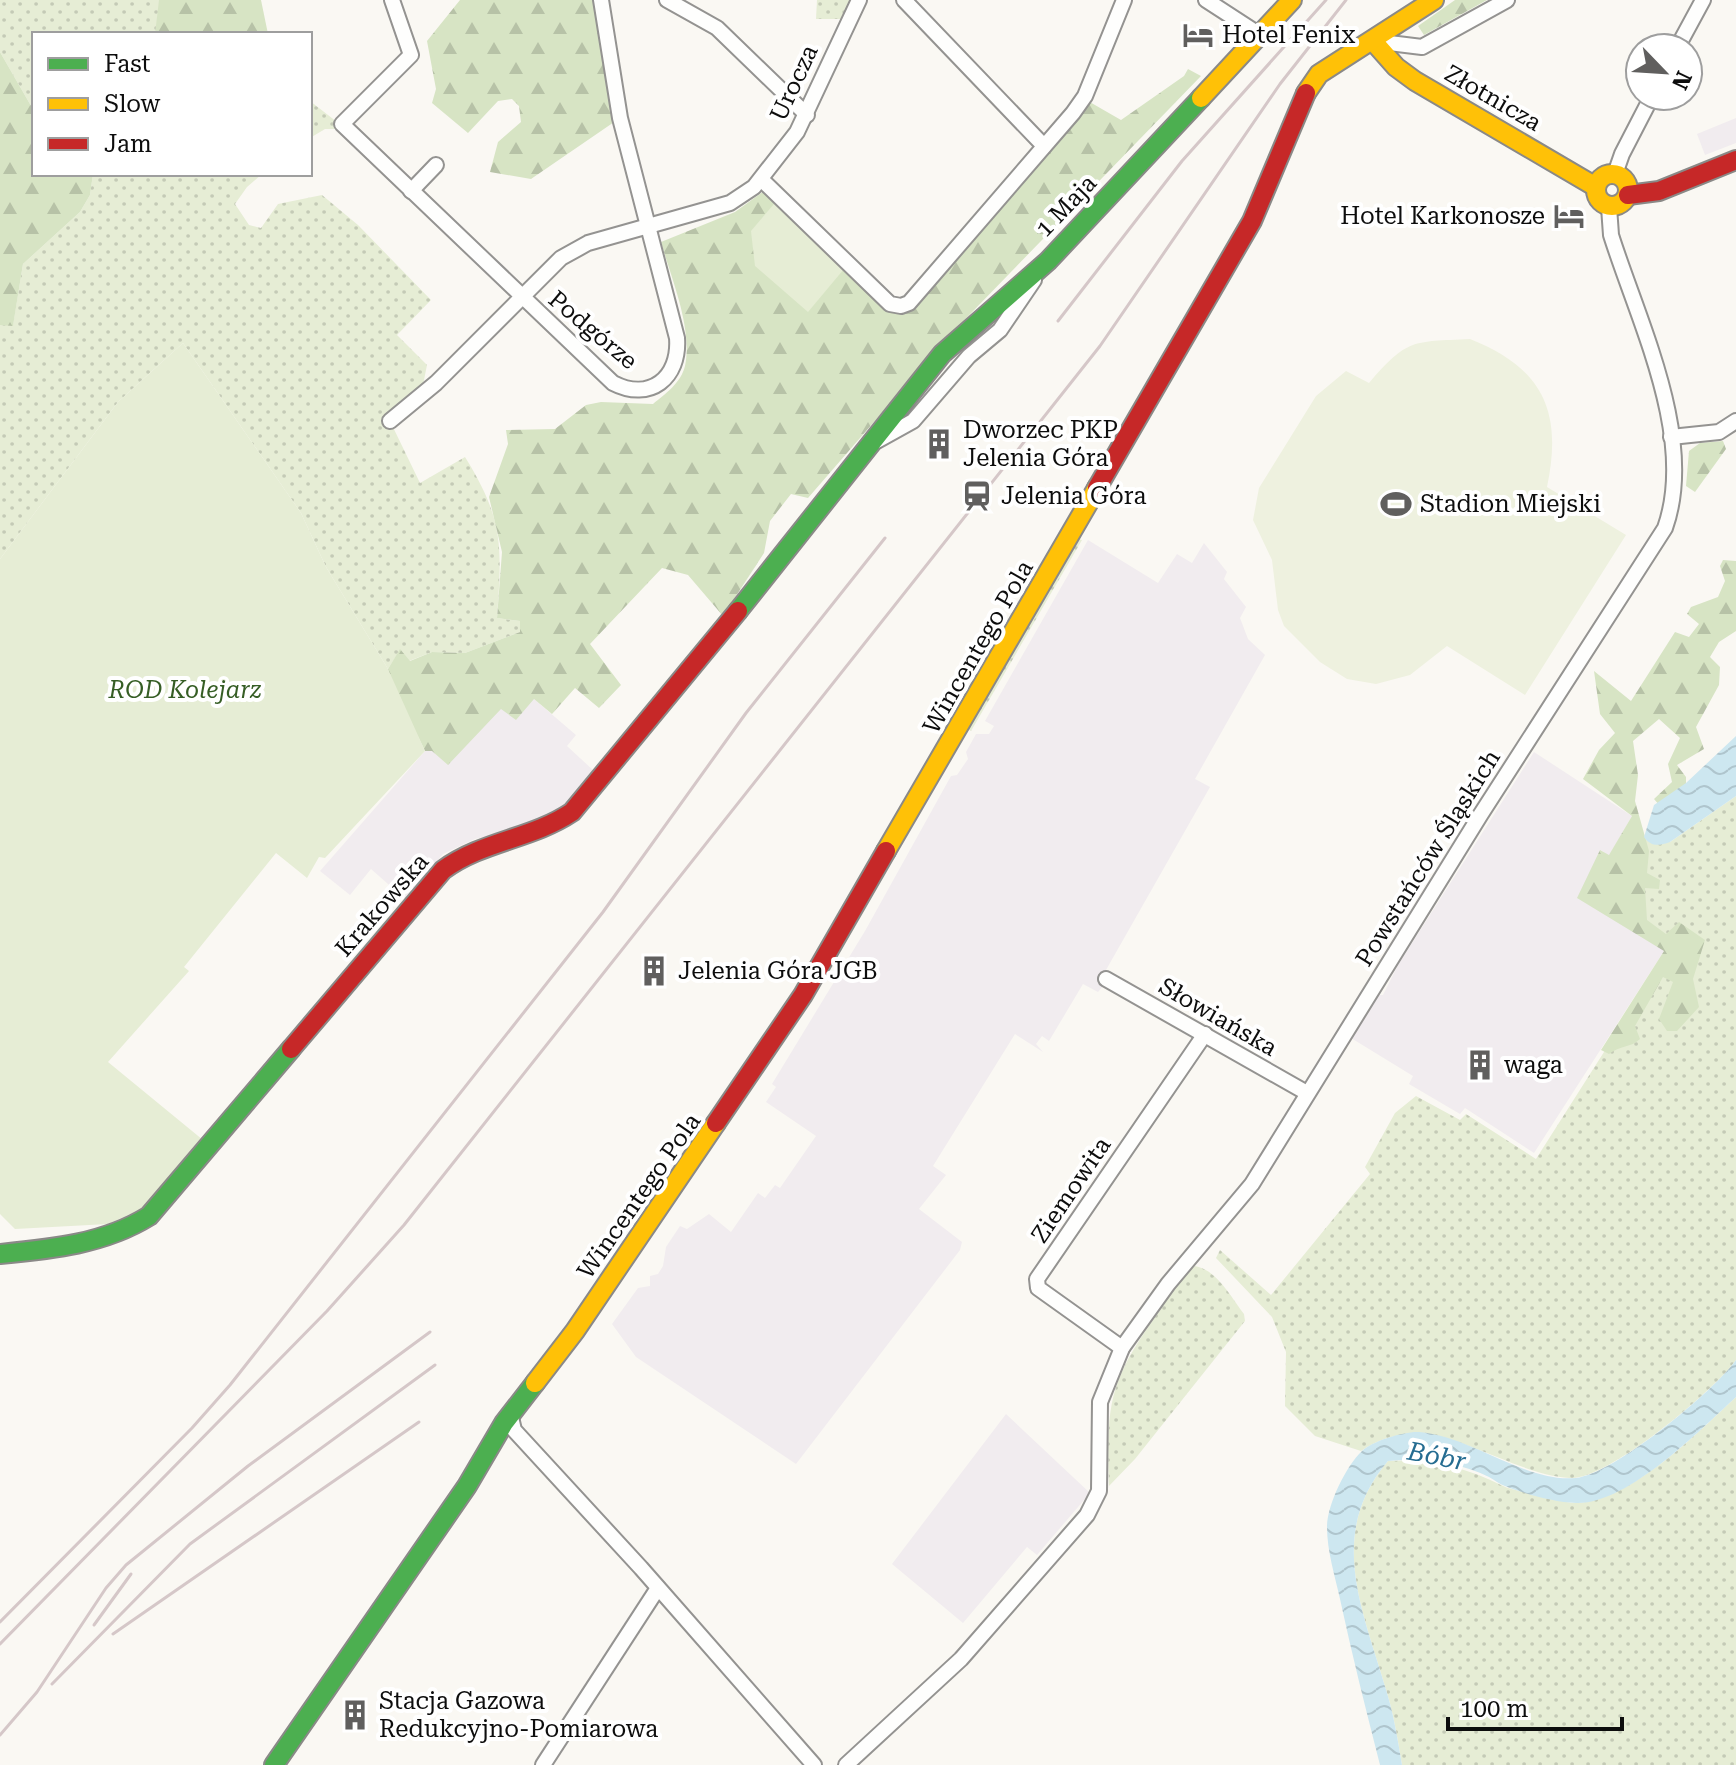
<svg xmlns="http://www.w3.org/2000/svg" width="1736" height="1765" font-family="'Roboto Serif',serif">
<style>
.industrial{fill:#f1ecef}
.grass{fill:url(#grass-dots)}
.forest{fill:url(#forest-firs)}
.garden{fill:#e6edd5}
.pitch{fill:#eef1df}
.water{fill:url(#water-waves)}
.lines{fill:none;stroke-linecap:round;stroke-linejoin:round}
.street-casing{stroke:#949391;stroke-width:18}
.fast-casing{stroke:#8a8987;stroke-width:22}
.slow-casing{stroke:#8a8987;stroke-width:22}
.jam-casing{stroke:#8a8987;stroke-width:22}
.street{stroke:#fefefd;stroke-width:14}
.fast{stroke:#4caf50;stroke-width:18}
.slow{stroke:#ffc107;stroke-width:18}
.jam{stroke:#c62828;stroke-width:18}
.rail{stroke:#d5c7c8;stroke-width:3}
.labels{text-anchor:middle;stroke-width:8;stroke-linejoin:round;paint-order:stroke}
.poi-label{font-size:24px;fill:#0d0d0d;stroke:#fff;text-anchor:start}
.street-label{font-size:24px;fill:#0d0d0d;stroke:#fff}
.park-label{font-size:24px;font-style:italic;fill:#365e25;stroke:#fff}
.water-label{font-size:26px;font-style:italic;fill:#256c91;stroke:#fff}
</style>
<defs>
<pattern id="grass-dots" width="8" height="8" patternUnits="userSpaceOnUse" patternTransform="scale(2)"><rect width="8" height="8" fill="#e6edd5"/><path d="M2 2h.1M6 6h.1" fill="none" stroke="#c4cab6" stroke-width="1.8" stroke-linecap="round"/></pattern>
<pattern id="forest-firs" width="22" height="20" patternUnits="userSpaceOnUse" patternTransform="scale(2)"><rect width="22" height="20" fill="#d7e4c4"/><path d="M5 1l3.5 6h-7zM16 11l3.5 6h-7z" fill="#b7c2a7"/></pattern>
<pattern id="water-waves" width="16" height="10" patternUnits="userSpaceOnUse" patternTransform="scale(2)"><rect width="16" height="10" fill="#cde7f0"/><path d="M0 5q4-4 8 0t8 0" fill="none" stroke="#afc5cd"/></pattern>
</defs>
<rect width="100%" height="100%" fill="#faf8f3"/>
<!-- industrial -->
<g class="industrial">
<path d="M 1736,118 L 1736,143 L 1705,155 L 1697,134 Z"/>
<path d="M 1088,540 L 1158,583 L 1177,554 L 1192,563 L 1204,543 L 1227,572 L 1224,579 L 1246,607 L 1240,618 L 1248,639 L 1265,655 L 1195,779 L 1210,787 L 1102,977 L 1104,985 L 1098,992 L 1083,984 L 1049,1041 L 1042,1036 L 1036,1044 L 1043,1052 L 1015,1034 L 933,1166 L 946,1175 L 919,1209 L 962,1242 L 960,1250 L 796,1464 L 636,1357 L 612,1324 L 638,1288 L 650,1286 L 650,1276 L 658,1274 L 663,1266 L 666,1247 L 680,1226 L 687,1229 L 709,1214 L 731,1232 L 758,1193 L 765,1198 L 775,1185 L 780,1188 L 816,1136 L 766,1102 L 776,1087 L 772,1084 L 865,931 L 951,776 L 957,775 L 968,759 L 966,752 L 976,734 L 989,734 L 994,726 L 985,721 Z"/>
<path d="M 534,699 L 576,735 L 567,746 L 594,771 L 562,807 L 523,829 L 475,839 L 443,854 L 405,899 L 371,869 L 350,895 L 320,871 L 425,751 L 432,750 L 501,708 Z"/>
<path d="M 1534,752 L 1632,816 L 1609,856 L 1601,850 L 1664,951 L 1534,1153 L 1465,1108 L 1460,1114 L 1409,1084 L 1413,1076 L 1351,1038 L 1379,995 L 1383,995 L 1398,965 Z"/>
<path d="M 1006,1414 L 1090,1493 L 1037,1555 L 1027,1547 L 963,1623 L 892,1564 Z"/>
</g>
<!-- grass -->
<g class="grass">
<path d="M 0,0 L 160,0 L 156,34 L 34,34 L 34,111 L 0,52 Z"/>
<path d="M 817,0 L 853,0 L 843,19 L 816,19 Z"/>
<path d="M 310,101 L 346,129 L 325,129 L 310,138 Z"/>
<path d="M 93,174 L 262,174 L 247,187 L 235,204 L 249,225 L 261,228 L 278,204 L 322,195 L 358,225 L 431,300 L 397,335 L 427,365 L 421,395 L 390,421 L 420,483 L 465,457 C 504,520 502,546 497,618 L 520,621 L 520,632 L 465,653 L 432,652 L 409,661 L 400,650 L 388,669 L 326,567 L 301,513 L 183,343 L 118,402 L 0,559 L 0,325 L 13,325 L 23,264 L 80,212 L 90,195 Z"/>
<path d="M 1079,539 L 1082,540 L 971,731 L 968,729 Z"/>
<path d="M 1736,796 L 1736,1360 C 1714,1391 1606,1481 1570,1478 C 1499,1473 1431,1403 1361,1451 L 1315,1436 L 1285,1406 L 1286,1352 L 1272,1317 L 1216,1258 L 1220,1250 L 1271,1295 L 1370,1174 L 1365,1167 L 1395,1113 L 1416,1096 L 1460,1120 L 1466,1114 L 1536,1159 L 1672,945 L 1642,920 L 1644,837 L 1670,842 Z"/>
<path d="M 1195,1266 C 1217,1270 1231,1297 1244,1314 L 1245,1321 L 1135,1459 L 1109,1486 C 1106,1400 1110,1380 1160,1310 C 1171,1295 1181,1277 1195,1266 Z"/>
<path d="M 1736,1397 L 1736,1765 L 1402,1765 C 1398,1741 1394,1716 1387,1693 C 1364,1612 1325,1535 1388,1461 C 1429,1458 1465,1467 1501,1485 C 1511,1490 1525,1492 1537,1495 C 1549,1497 1566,1504 1579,1503 C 1635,1497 1696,1434 1736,1397 Z"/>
</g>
<!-- forest -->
<g class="forest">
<path d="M 159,0 L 261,0 L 268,34 L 155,34 Z"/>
<path d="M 460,0 L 601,0 L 620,118 L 531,179 L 490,172 L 498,142 L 521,122 L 519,106 L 512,99 L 498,101 L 468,133 L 432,103 L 436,89 L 427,41 Z"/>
<path d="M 1455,0 L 1487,0 L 1424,35 L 1418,26 Z"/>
<path d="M 0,52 L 34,111 L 34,174 L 93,174 L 90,195 L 80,212 L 23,264 L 13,326 L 0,325 Z"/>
<path d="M 1188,69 L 1201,76 L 945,340 L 808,498 L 791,494 L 770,521 L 764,553 L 723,616 L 688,575 L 662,568 L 590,644 L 621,685 L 599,708 L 575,688 L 552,714 L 534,699 L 516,720 L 501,709 L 448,765 L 432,751 L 425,751 L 391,681 L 388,669 L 400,649 L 410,661 L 432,652 L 465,653 L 520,632 L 520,621 L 497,618 L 502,552 L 489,497 L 508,444 L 506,430 L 555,429 L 586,405 L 601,402 L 653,404 C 665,394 681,383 685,366 C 693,328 671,278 661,242 L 735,212 L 764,191 L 893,312 L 907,312 L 1088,101 L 1121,120 L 1184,76 Z"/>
<path d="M 1723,441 L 1726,449 L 1695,492 L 1686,486 L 1689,451 L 1700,443 Z"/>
<path d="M 1723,560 L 1736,561 L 1736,631 L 1719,642 L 1710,657 L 1720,667 L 1719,685 L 1696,727 L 1704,749 L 1677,765 L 1686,777 L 1686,787 L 1660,806 L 1654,799 L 1672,782 L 1668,764 L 1680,738 L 1659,719 L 1633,741 L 1638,775 L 1635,801 L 1649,851 L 1647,873 L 1660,880 L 1659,889 L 1645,888 L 1647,920 L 1666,934 L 1679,922 L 1705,940 L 1693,979 L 1699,1007 L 1677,1031 L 1667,1031 L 1659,1019 L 1673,982 L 1663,977 L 1635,1026 L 1640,1039 C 1631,1048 1620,1045 1609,1054 L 1601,1050 L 1664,951 L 1577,898 L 1600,850 L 1609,855 L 1632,816 L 1583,779 L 1599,750 L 1615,733 L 1600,714 L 1594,671 L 1631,701 L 1675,632 L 1689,637 L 1699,624 L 1687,614 L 1691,607 L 1718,597 L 1725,581 L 1720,566 Z"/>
</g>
<!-- garden -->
<g class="garden">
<path d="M 780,197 L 849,263 L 808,312 L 755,266 L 751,231 Z"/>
<path d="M 183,343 L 301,513 L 326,567 L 388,669 L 425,751 L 325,858 L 319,857 L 307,878 L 276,853 L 184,967 L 189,971 L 108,1062 L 203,1140 L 146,1207 L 108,1224 L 15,1229 L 0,1214 L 0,559 L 118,402 Z"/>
</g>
<!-- pitch -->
<path class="pitch" d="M 1470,339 C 1543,368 1563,411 1547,487 L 1626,535 L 1525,695 L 1447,646 L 1410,675 L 1376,684 L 1347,679 L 1320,662 L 1284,626 L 1278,610 L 1272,560 L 1253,520 L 1259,488 L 1316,396 L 1346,371 L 1369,383 C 1408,338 1412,342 1470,339 Z"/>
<!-- water -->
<g class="water">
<path d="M 1736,736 L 1736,796 L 1670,842 C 1659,846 1651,847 1644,837 L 1654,805 L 1686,783 Z"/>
<path d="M 1736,1360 L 1736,1397 C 1700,1430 1627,1505 1576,1503 C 1554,1502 1525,1494 1505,1486 C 1499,1484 1495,1480 1489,1477 C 1459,1462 1420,1458 1388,1461 C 1325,1535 1364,1612 1387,1693 C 1394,1716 1398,1741 1402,1765 L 1380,1765 C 1366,1710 1352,1655 1340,1599 C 1335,1576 1327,1551 1327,1527 C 1327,1505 1346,1466 1362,1451 C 1372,1441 1405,1431 1419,1432 C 1472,1436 1525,1483 1576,1478 C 1614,1474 1713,1392 1736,1360 Z"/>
</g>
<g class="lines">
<!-- street casing -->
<g class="street-casing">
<g id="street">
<path d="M 392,0 L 411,55 L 342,124 L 613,383 C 650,402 680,378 677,338 L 620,118 L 601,0"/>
<path d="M 667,0 L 717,28 L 807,115"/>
<path d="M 904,0 L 1044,146"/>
<path d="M 1206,0 L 1260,35"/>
<path d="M 1373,41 L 1422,47 L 1507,0"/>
<path d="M 1677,48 L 1703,0"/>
<path d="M 1615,174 L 1622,154 L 1652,96"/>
<path d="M 762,180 L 890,304 L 901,306 L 909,303 L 1073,113 L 1085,96 L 1124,0"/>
<path d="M 411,191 L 436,165"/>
<path d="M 390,421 L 436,383 L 561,258 L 588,243 L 730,203 L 754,187 L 797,132 L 859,0"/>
<path d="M 1671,437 L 1719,432 L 1736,421"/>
<path d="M 877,441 L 913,421 L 969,356 L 1000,330 L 1034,280"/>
<path d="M 1106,979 L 1307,1093"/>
<path d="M 1122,1348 L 1038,1288 L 1037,1279 L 1205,1034"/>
<path d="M 510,1413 L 514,1430 L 641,1568 L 814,1765"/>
<path d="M 543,1765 L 658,1588"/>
<path d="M 846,1765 L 961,1659 L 1087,1515 L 1099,1491 L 1100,1402 L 1122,1348 L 1168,1284 L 1252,1184 L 1481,814 L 1665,528 C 1697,438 1638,321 1611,235 L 1609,207"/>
</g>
</g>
<!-- fast casing -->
<g class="fast-casing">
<g id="fast">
<path d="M 738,611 L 942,354 L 1048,261 L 1201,98"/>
<path d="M 0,1254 C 52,1249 104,1244 149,1216 L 291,1049"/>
<path d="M 274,1765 L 467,1486 L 504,1423 L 535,1383"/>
</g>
</g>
<!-- slow casing -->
<g class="slow-casing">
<g id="slow">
<path d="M 1373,41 L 1396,67 L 1415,81 L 1596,187"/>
<path d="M 1306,93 L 1319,74 L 1434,0"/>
<path d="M 1201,98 L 1292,0"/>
<circle cx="1612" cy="190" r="16"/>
<path d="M 886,851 L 1097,488"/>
<path d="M 535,1383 L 575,1331 L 716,1123"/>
</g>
</g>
<!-- jam casing -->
<g class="jam-casing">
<g id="jam">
<path d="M 1628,195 L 1659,191 L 1736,160"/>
<path d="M 1097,488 L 1252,221 L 1306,93"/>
<path d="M 291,1049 L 443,870 C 482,841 532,839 572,812 L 738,611"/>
<path d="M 716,1123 L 803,995 L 886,851"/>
</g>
</g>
<!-- street -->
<use href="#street" class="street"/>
<!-- fast -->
<use href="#fast" class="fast"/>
<!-- slow -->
<use href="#slow" class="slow"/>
<!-- jam -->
<use href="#jam" class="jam"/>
<!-- rail -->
<g class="rail">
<path d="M 1058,321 L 1182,161 L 1326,0"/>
<path d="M 0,1622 L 192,1428 L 230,1385 L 603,912 L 746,713 L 885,538"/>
<path d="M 94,1625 L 131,1574"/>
<path d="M 113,1634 L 419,1422"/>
<path d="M 0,1644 L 327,1311 L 404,1225 L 1100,346 L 1280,84 L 1346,0"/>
<path d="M 52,1684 L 190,1544 L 435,1365"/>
<path d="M 0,1735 L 37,1692 L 106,1588 L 126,1565 L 248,1466 L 430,1332"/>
</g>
</g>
<!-- icons -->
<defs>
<g id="hotel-bare" transform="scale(2.4)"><path d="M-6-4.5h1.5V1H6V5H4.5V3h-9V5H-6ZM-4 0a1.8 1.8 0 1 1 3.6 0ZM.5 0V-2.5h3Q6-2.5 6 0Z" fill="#605f5e" stroke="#fff" stroke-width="2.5" paint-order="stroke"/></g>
<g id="building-bare" transform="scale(2.4)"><path d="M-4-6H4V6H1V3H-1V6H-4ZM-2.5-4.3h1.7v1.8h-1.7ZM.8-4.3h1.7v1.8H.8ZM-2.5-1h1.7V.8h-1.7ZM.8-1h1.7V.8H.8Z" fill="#605f5e" stroke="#fff" stroke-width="2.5" paint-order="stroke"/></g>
<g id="station-bare" transform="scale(2.4)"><path d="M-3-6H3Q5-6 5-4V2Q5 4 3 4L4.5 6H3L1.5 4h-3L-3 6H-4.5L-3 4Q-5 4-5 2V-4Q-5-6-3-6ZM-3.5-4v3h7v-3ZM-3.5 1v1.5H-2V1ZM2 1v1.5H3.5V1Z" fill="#605f5e" stroke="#fff" stroke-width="2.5" paint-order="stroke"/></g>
<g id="stadium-bare" transform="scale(2.4)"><path d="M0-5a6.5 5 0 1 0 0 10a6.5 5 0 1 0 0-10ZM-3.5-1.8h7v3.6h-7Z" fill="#605f5e" stroke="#fff" stroke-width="2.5" paint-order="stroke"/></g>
</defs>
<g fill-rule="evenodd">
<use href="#hotel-bare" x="1198" y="35"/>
<use href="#hotel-bare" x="1569" y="216"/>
<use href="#building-bare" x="939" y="444"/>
<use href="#station-bare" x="977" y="496"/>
<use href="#stadium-bare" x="1396" y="504"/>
<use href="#building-bare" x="654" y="971"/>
<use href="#building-bare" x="1480" y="1065"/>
<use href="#building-bare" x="355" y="1715"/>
</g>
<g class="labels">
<!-- poi labels -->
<g class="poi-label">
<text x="1222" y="43">Hotel Fenix</text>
<text x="1545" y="224" text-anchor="end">Hotel Karkonosze</text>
<text x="963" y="438">Dworzec PKP<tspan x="963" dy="28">Jelenia Góra</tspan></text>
<text x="1001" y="504">Jelenia Góra</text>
<text x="1420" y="512">Stadion Miejski</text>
<text x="678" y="979">Jelenia Góra JGB</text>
<text x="1504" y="1073">waga</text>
<text x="379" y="1709">Stacja Gazowa<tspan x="379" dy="28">Redukcyjno-Pomiarowa</tspan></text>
</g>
<!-- street labels -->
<g class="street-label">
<text transform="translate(794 83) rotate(-65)" y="8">Urocza</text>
<text transform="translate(1493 98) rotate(30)" y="8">Złotnicza</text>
<text transform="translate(1066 206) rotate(-46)" y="8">1 Maja</text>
<text transform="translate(593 330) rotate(40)" y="8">Podgórze</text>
<text transform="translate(978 647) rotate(-60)" y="8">Wincentego Pola</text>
<text transform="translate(1428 858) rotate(-58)" y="8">Powstańców Śląskich</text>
<text transform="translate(382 905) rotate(-49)" y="8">Krakowska</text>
<text transform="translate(1218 1017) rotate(30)" y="8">Słowiańska</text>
<text transform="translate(1071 1190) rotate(-56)" y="8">Ziemowita</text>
<text transform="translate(639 1196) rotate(-55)" y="8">Wincentego Pola</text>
</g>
<!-- park labels -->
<g class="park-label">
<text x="185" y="698">ROD Kolejarz</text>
</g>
<!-- water labels -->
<g class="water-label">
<text transform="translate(1437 1456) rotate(11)" y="9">Bóbr</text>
</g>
</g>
<!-- legend -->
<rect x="32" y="32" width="280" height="144" fill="#ffffff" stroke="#9e9e9e" stroke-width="2"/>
<rect x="48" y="58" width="40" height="12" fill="#4caf50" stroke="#9e9e9e" stroke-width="2"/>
<text x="104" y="72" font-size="24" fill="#0d0d0d">Fast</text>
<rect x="48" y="98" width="40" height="12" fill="#ffc107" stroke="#9e9e9e" stroke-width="2"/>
<text x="104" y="112" font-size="24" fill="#0d0d0d">Slow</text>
<rect x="48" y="138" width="40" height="12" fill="#c62828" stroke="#9e9e9e" stroke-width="2"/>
<text x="104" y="152" font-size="24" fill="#0d0d0d">Jam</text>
<!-- north arrow -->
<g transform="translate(1664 72) rotate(115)"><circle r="38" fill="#ffffff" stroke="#9e9e9e" stroke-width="2"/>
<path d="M0-6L14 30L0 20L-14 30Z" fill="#605f5e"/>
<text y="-12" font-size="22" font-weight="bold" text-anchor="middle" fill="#0d0d0d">N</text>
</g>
<!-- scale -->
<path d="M1448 1717v12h174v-12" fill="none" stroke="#0d0d0d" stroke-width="4"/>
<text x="1460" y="1717" font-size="24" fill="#0d0d0d" stroke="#ffffff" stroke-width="6" paint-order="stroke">100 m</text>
</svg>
